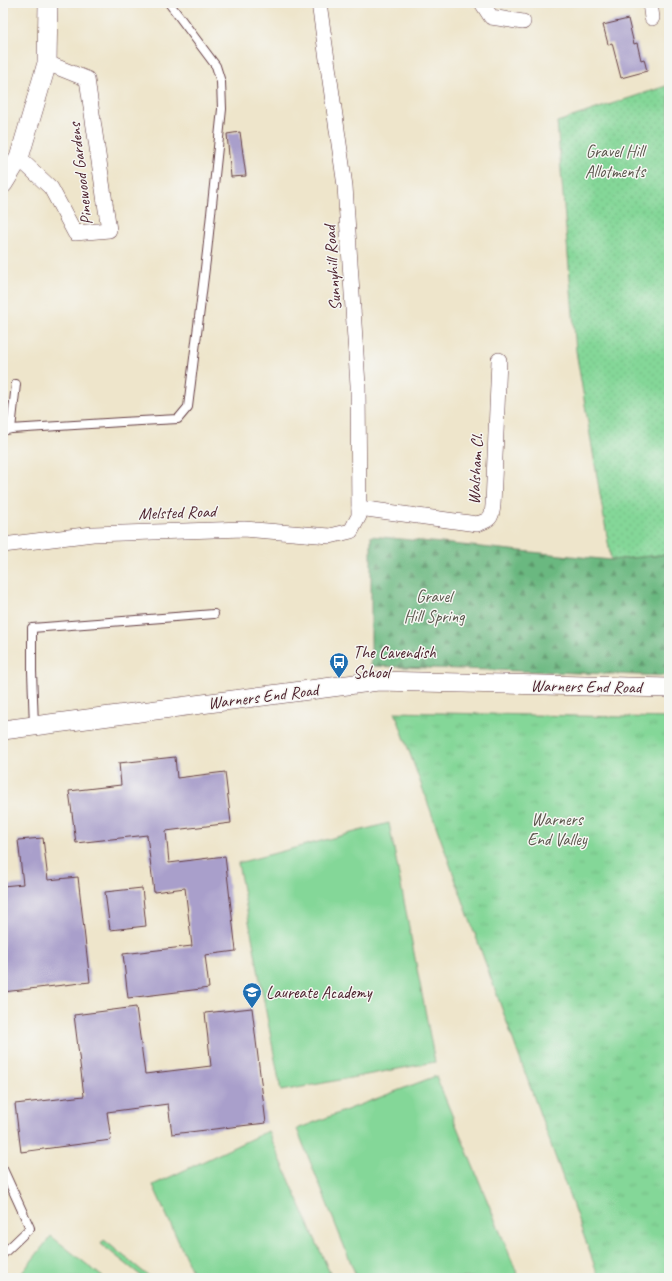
<svg xmlns="http://www.w3.org/2000/svg" width="672" height="1281" font-family="Caveat,sans-serif">
<style>
.grass{fill:#84d798;stroke:#677b62}
.forest{fill:url(#forest-firs);stroke:#5a6c56}
.park{fill:url(#park-tufts);stroke:#677b62}
.garden{fill:url(#garden-dots);stroke:#677b62}
.building{fill:#a99fcb}
.lines{fill:none;stroke-linecap:round;stroke-linejoin:round}
.service-casing{stroke:#633d43;stroke-width:10}
.minor-casing{stroke:#633d43;stroke-width:16}
.tertiary-casing{stroke:#633d43;stroke-width:20}
.service{stroke:#fff;stroke-width:8}
.minor{stroke:#fff;stroke-width:15}
.tertiary{stroke:#fff;stroke-width:19}
.labels{text-anchor:middle;stroke-width:3;stroke-linejoin:round;paint-order:stroke}
.park-label{font-size:17px;fill:#5b564c;stroke:#f6f6f2}
.street-label{font-size:17px;fill:#4a1f2b;stroke:#f6f6f2}
.poi-label{font-size:17px;fill:#4a1f2b;stroke:#f6f6f2;text-anchor:start}
</style>
<defs>
<pattern id="forest-firs" width="22" height="20" patternUnits="userSpaceOnUse"><rect width="22" height="20" fill="#6bb880"/><path d="M5 1l3.5 6h-7zM16 11l3.5 6h-7z" fill="#5a9569"/></pattern>
<pattern id="park-tufts" width="24" height="20" patternUnits="userSpaceOnUse"><rect width="24" height="20" fill="#84d798"/><path d="M3 7l-1-3M5 7V3M7 7l1-3M15 17l-1-3M17 17v-4M19 17l1-3" fill="none" stroke="#74b883"/></pattern>
<pattern id="garden-dots" width="8" height="8" patternUnits="userSpaceOnUse"><rect width="8" height="8" fill="#84d798"/><path d="M2 2h.1M6 6h.1" fill="none" stroke="#74b883" stroke-width="1.8" stroke-linecap="round"/></pattern>
</defs>
<rect width="100%" height="100%" fill="#f6f6f2"/>
<filter id="ink" filterUnits="userSpaceOnUse"><feTurbulence type="fractalNoise" baseFrequency=".025" numOctaves="2"/><feDisplacementMap in="SourceGraphic" scale="8" xChannelSelector="R" yChannelSelector="G"/><feConvolveMatrix kernelMatrix="1 2 1 2 8 2 1 2 1" color-interpolation-filters="sRGB"/></filter>
<filter id="wash" filterUnits="userSpaceOnUse"><feTurbulence type="fractalNoise" baseFrequency=".012" numOctaves="4" result="noise"/><feDisplacementMap in="SourceGraphic" scale="16" xChannelSelector="R" yChannelSelector="G"/><feGaussianBlur stdDeviation="0.9" result="paint"/><feColorMatrix in="noise" values="0 0 0 0 0 0 0 0 0 0 0 0 0 0 0 0 0 1.4 0 .05"/><feComposite in="paint" operator="in"/></filter>
<g filter="url(#wash)">
<rect width="100%" height="100%" fill="#eee5cb"/>
<!-- grass -->
<g class="grass">
<path d="M 389,823 L 435,1062 L 281,1091 L 238,863 Z"/>
<path d="M 436,1076 L 519,1278 L 357,1278 L 297,1129 Z"/>
<path d="M 268,1131 L 332,1278 L 195,1278 L 153,1185 Z"/>
<path d="M 51,1236 L 104,1278 L 18,1278 Z"/>
<path d="M 104,1240 L 151,1278 L 144,1278 L 101,1244 Z"/>
</g>
<!-- forest -->
<path class="forest" d="M 371,536 L 611,560 L 669,554 L 669,676 L 371,666 Z"/>
<!-- park -->
<path class="park" d="M 395,712 L 669,718 L 669,1278 L 599,1278 Z"/>
<!-- garden -->
<path class="garden" d="M 669,85 L 669,554 L 611,560 L 576,351 L 557,122 Z"/>
<g id="blocks">
<!-- building -->
<g class="building">
<path d="M 628,19 L 634,44 L 637,43 L 641,60 L 644,59 L 647,71 L 621,78 L 612,43 L 608,44 L 603,25 Z"/>
<path d="M 240,132 L 246,176 L 231,177 L 227,134 Z"/>
<path d="M 175,757 L 177,778 L 225,772 L 231,823 L 166,831 L 169,863 L 225,856 L 236,951 L 205,955 L 209,988 L 128,998 L 123,954 L 192,946 L 185,888 L 154,892 L 147,835 L 76,843 L 69,791 L 121,785 L 119,763 Z"/>
<path d="M 43,838 L 48,880 L 78,877 L 90,982 L 3,992 L 3,886 L 23,884 L 18,840 Z"/>
<path d="M 142,888 L 146,926 L 110,930 L 105,892 Z"/>
<path d="M 136,1007 L 145,1074 L 211,1066 L 205,1013 L 252,1008 L 266,1123 L 172,1134 L 168,1104 L 107,1112 L 111,1140 L 21,1152 L 15,1104 L 84,1096 L 74,1015 Z"/>
</g>
</g>
</g>
<g filter="url(#ink)">
<use href="#blocks" fill-opacity="0" stroke="#633d43" stroke-width="1"/>
<g class="lines">
<!-- service casing -->
<g class="service-casing">
<g id="service">
<path d="M 11,429 L 16,384"/>
<path d="M 3,431 L 11,429 L 122,422 L 178,419 L 188,407 L 207,252 L 222,109 L 221,82 L 216,66 L 169,3"/>
<path d="M 34,726 L 32,671 L 32,628 L 214,614"/>
<path d="M 3,1169 L 30,1228 L 3,1254"/>
</g>
</g>
<!-- minor casing -->
<g class="minor-casing">
<g id="minor">
<path d="M 482,3 L 491,17 L 523,22"/>
<path d="M 650,3 L 652,18"/>
<path d="M 19,158 L 51,188 L 75,233 L 109,230 L 87,79 L 47,63"/>
<path d="M 359,508 L 477,524 C 490,520 492,518 493,505 L 499,360"/>
<path d="M 3,545 L 93,534 L 244,529 L 330,536 L 351,531 L 359,516 L 358,385 L 345,186 L 319,3"/>
</g>
</g>
<!-- tertiary casing -->
<g class="tertiary-casing">
<g id="tertiary">
<path d="M 3,184 L 19,158 L 47,63 L 48,3"/>
<path d="M 3,730 L 378,681 L 669,688"/>
</g>
</g>
<!-- service -->
<use href="#service" class="service"/>
<!-- minor -->
<use href="#minor" class="minor"/>
<!-- tertiary -->
<use href="#tertiary" class="tertiary"/>
</g>
</g>
<!-- icons -->
<defs>
<g id="bus-pin" transform="scale(1)"><path d="M0 17L-7.5 6A9.5 9.5 0 1 1 7.5 6Z" fill="#1f6fb2" stroke="#f6f6f2"/><path d="M-5-6H5V4H4V6H2V4H-2V6H-4V4H-5ZM-3.5-4V0h7V-4ZM-3.5 1.2v1.5H-2V1.2ZM2 1.2v1.5H3.5V1.2Z" fill="#fff"/></g>
<g id="school-pin" transform="scale(1)"><path d="M0 17L-7.5 6A9.5 9.5 0 1 1 7.5 6Z" fill="#1f6fb2" stroke="#f6f6f2"/><path d="M0-5L7-2L0 1L-7-2ZM-4 1L0 2.5L4 1V4Q0 6-4 4Z" fill="#fff"/></g>
</defs>
<g fill-rule="evenodd">
<use href="#bus-pin" x="339" y="662"/>
<use href="#school-pin" x="252" y="992"/>
</g>
<g class="labels">
<!-- park labels -->
<g class="park-label">
<text x="615" y="157">Gravel Hill<tspan x="615" dy="20">Allotments</tspan></text>
<text x="434" y="602">Gravel<tspan x="434" dy="20">Hill Spring</tspan></text>
<text x="557" y="825">Warners<tspan x="557" dy="20">End Valley</tspan></text>
</g>
<!-- street labels -->
<g class="street-label">
<text transform="translate(80 174) rotate(-97)" y="6">Pinewood Gardens</text>
<text transform="translate(332 268) rotate(-94)" y="6">Sunnyhill Road</text>
<text transform="translate(475 469) rotate(-87)" y="6">Walsham Cl.</text>
<text transform="translate(177 512) rotate(-2)" y="6">Melsted Road</text>
<text transform="translate(586 686) rotate(1)" y="6">Warners End Road</text>
<text transform="translate(263 696) rotate(-7)" y="6">Warners End Road</text>
</g>
<!-- poi labels -->
<g class="poi-label">
<text x="353" y="658">The Cavendish<tspan x="353" dy="20">School</tspan></text>
<text x="266" y="998">Laureate Academy</text>
</g>
</g>
<!-- margin -->
<rect width="672" height="1281" fill="none" stroke="#f6f6f2" stroke-width="16"/>
</svg>
